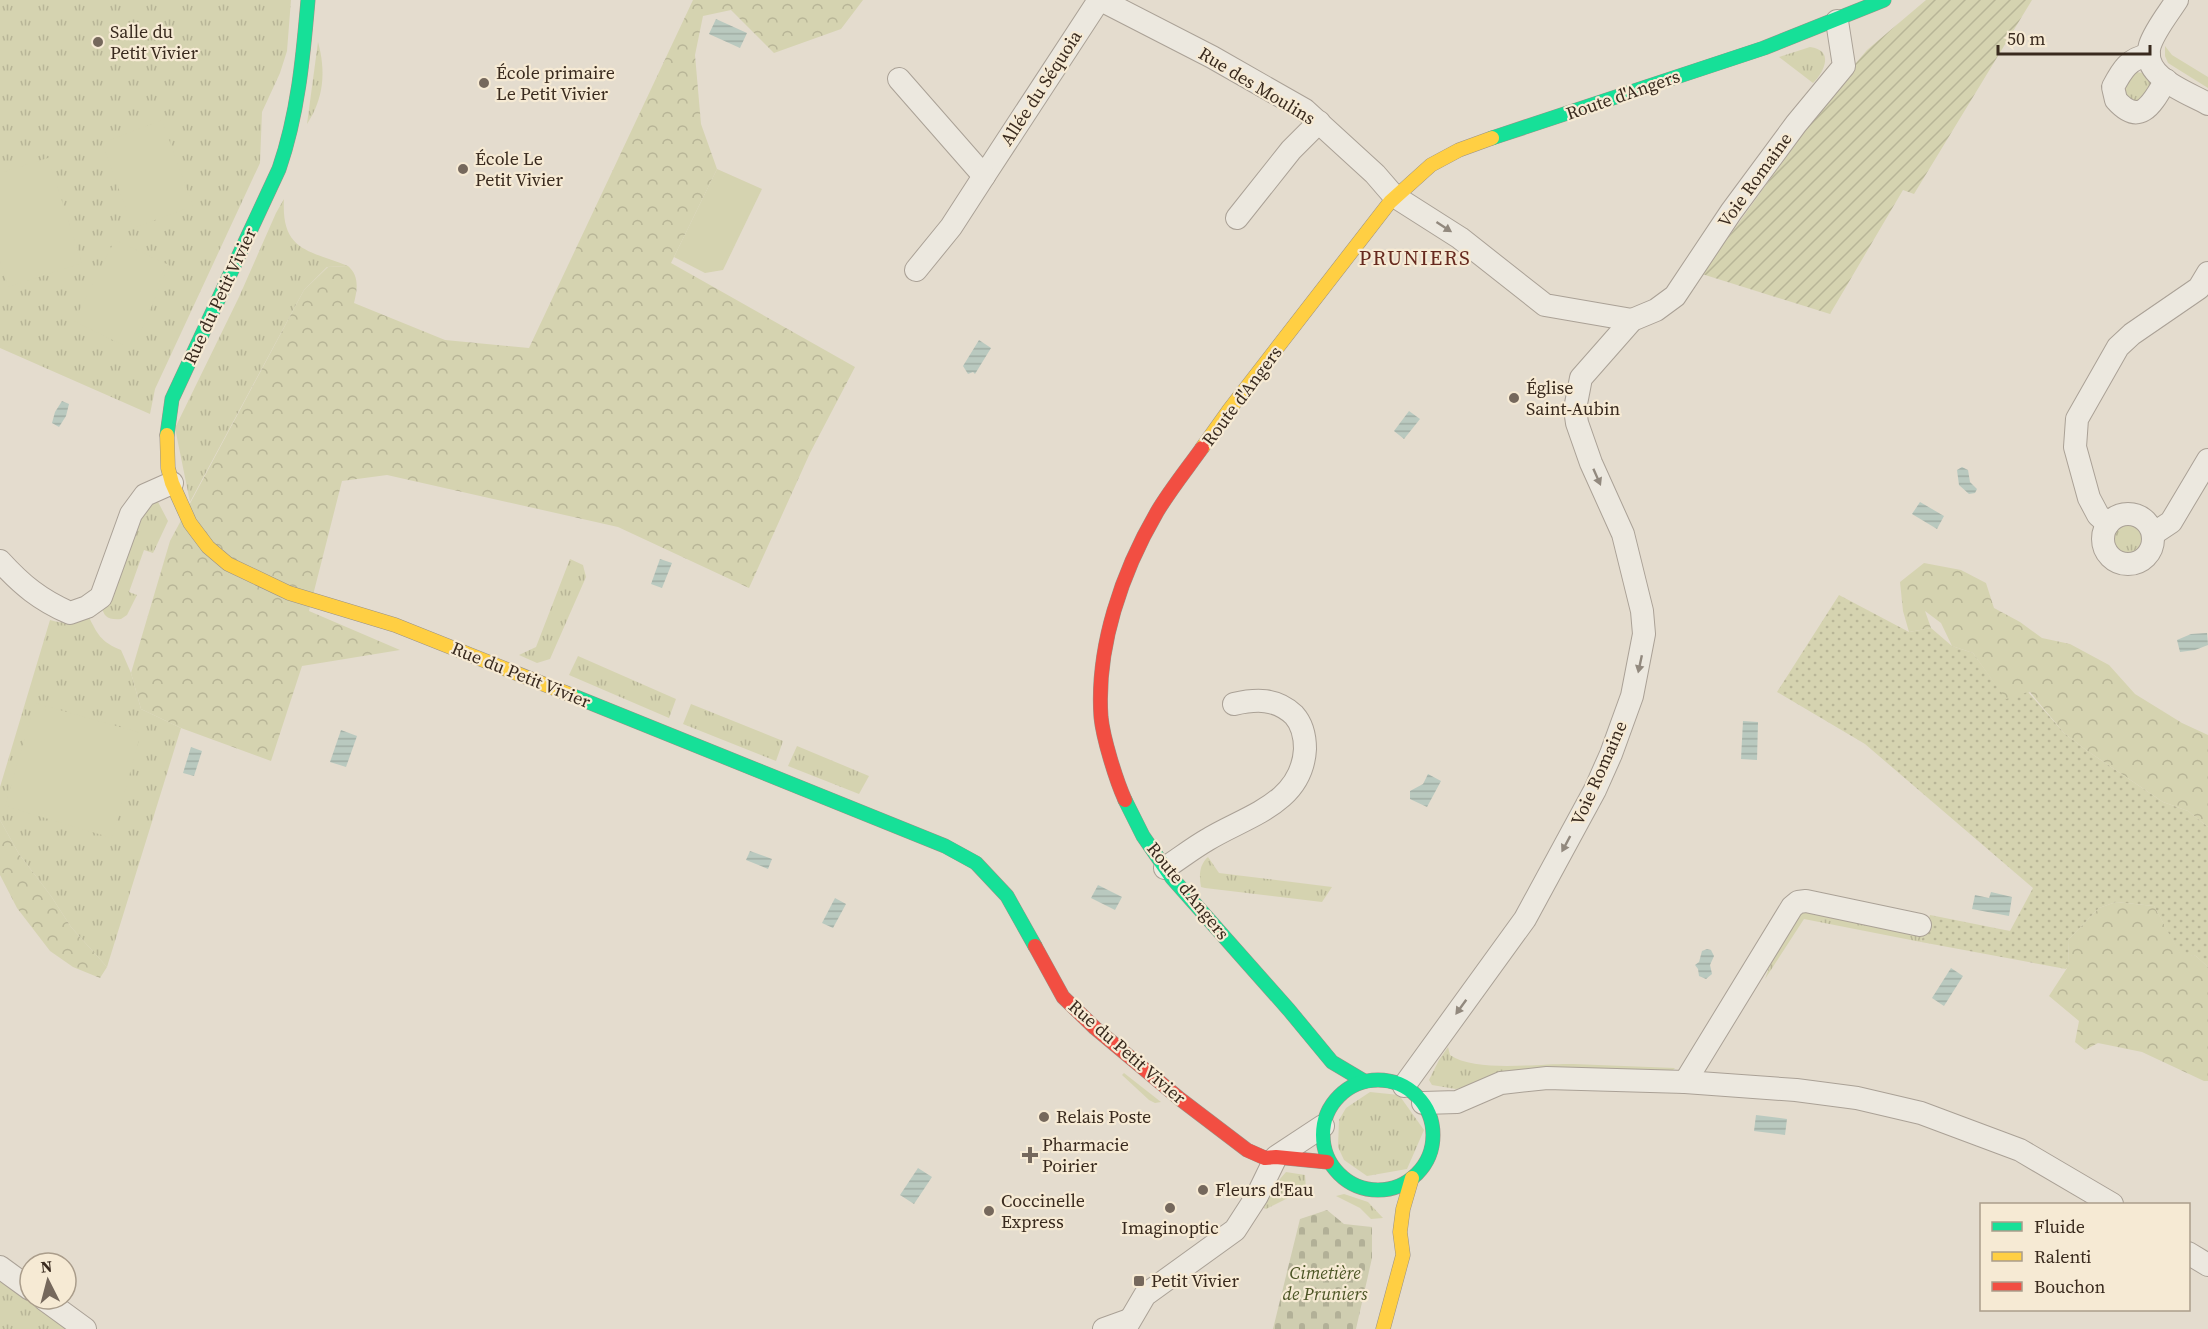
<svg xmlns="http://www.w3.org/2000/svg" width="2208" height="1329" font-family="'Source Serif 4',serif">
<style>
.grass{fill:url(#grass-tufts)}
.forest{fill:url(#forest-crowns)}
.cemetery{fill:url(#cemetery-stones)}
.park{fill:url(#park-dots)}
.garden{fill:url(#garden-furrows)}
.pitch{fill:#d5d3b0}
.water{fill:url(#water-rules)}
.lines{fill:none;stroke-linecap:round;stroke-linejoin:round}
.street-casing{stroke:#aaa196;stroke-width:24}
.fast-casing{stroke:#999186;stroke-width:15}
.slow-casing{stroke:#999186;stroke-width:15}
.jam-casing{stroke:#999186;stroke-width:15}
.street{stroke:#ece8df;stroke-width:22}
.fast{stroke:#16e098;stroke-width:14}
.slow{stroke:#ffcf43;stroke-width:14}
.jam{stroke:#f24e42;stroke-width:14}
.oneway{fill:#92897e}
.poi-dot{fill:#75685c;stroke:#f6ead4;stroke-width:2}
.labels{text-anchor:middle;stroke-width:4.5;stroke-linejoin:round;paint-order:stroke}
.poi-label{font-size:18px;fill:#392a1e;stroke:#f6ead4;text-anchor:start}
.street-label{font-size:18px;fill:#392a1e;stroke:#f6ead4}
.park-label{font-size:18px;font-style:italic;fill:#4c5525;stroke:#f6ead4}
.quarter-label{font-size:21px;letter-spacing:1.5px;fill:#66291e;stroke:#f6ead4}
</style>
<defs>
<pattern id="grass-tufts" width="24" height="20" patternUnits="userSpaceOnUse" patternTransform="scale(1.5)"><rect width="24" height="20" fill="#d5d3b0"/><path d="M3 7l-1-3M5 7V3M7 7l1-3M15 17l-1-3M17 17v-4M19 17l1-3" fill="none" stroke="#b8b597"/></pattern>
<pattern id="forest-crowns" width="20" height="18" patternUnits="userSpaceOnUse" patternTransform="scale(1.5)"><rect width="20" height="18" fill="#d5d3b0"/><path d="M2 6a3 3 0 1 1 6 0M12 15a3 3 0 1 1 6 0" fill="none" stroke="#b8b597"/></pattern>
<pattern id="cemetery-stones" width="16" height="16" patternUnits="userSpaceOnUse" patternTransform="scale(1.5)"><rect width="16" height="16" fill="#cfcdb0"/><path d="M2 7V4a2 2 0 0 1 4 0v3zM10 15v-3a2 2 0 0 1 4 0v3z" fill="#b2b097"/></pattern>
<pattern id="park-dots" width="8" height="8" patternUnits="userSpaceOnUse" patternTransform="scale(1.5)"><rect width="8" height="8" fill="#d5d3b0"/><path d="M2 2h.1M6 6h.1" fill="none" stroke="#b8b597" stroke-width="1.8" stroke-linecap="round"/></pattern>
<pattern id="garden-furrows" width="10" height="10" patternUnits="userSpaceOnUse" patternTransform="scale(1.5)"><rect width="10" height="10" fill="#d5d3b0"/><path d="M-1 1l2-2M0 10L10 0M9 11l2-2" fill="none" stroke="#b8b597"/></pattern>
<pattern id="water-rules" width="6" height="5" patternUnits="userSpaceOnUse" patternTransform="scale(1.5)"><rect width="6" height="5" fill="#b9c9bf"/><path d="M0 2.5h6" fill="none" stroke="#a0ada4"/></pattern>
</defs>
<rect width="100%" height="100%" fill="#e4dcce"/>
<!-- grass -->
<g class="grass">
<path d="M 0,0 L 291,0 L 287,51 L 280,73 L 262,112 L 260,163 L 155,389 L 150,414 L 0,348 Z"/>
<path d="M 318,42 C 326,71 324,98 307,124 Z"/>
<path d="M 2165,46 L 2172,55 L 2208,77 L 2208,88 L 2168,63 L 2165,56 Z"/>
<path d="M 1810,47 C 1834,50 1825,71 1813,83 L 1779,57 Z"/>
<path d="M 2136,72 L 2143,73 L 2153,85 L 2136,103 L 2123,94 L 2124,81 Z"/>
<path d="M 284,199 C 281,251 308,250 348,266 L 327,267 L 304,290 L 190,502 L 175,428 L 239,297 L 276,213 Z"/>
<path d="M 157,500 L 168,521 L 153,553 L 144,550 L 129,592 L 137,595 L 127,615 L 121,619 C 108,620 103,617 102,605 L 142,511 Z"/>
<circle cx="2128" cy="539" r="17"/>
<path d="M 570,559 L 583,565 L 586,577 L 550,659 L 537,663 L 519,655 L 536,647 Z"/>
<path d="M 88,615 C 97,634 101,642 121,650 L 131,673 L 141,709 L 181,728 L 107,967 L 71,927 L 51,896 L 19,854 L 0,820 L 0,787 L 50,620 C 66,625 74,621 88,615 Z"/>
<path d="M 578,656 L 676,699 L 669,718 L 569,675 Z"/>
<path d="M 691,704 L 783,741 L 776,761 L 683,724 Z"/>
<path d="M 797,746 L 869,776 L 859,794 L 788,766 Z"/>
<path d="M 1208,857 L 1219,873 L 1332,887 L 1322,902 L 1205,888 L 1201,887 C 1199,876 1199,865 1208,857 Z"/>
<path d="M 1798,910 L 1925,931 L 1921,942 L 1804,919 L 1765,979 L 1778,942 Z"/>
<path d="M 1448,1047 L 1450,1055 C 1476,1073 1541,1063 1573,1064 C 1607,1065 1641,1067 1675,1068 L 1668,1075 L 1496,1078 L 1456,1089 L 1432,1085 L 1429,1080 L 1439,1060 Z"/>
<path d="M 1124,1073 L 1161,1102 L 1155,1103 L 1149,1100 L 1122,1075 Z"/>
<path d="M 1370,1092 L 1399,1095 L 1424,1130 L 1407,1169 L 1367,1176 L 1344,1160 L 1338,1147 L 1339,1120 L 1346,1108 Z"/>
<path d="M 1286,1172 L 1305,1175 L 1306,1189 L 1266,1209 L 1264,1208 C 1268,1193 1276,1183 1286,1172 Z"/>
<path d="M 1344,1194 L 1368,1202 L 1383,1218 L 1371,1219 L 1360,1208 L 1336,1196 Z"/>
<path d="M 0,1278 L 68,1329 L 0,1329 Z"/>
</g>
<!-- forest -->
<g class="forest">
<path d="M 693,0 L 863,0 L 841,29 L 774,53 L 731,10 L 703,16 L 695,55 L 701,124 L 717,169 L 671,263 L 855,367 L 810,453 L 749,588 L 618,527 L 387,475 L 342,481 L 309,611 L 400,650 L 302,666 L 271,761 L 181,728 L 141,709 L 131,673 L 170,541 L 304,290 L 328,267 L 348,266 C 360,276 357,291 354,303 L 445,340 L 529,348 Z"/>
<path d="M 1924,563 L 1961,570 L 1986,583 L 1994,608 L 2020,622 L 2042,638 L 2070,644 L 2109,665 L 2135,694 L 2182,723 L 2208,735 L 2208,827 L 2188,811 L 2163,802 L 2086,750 L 2064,733 L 2030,692 L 2006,700 L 1973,653 L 1952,646 L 1941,623 L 1925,611 L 1931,628 L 1909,632 L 1903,611 L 1900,582 Z"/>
<path d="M 0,820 L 19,854 L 51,896 L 71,927 L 107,967 L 100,978 L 73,967 L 50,951 L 17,908 L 0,875 Z"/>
<path d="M 2116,902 L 2154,906 L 2180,953 L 2196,956 L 2208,967 L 2208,1081 L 2204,1081 L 2142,1052 L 2098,1043 L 2085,1050 L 2075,1042 L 2079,1021 L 2049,996 L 2069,965 L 2068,940 L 2099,908 Z"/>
</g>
<!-- cemetery -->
<path class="cemetery" d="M 1327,1210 L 1344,1224 L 1372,1227 L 1372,1258 L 1356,1329 L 1273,1329 L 1300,1219 Z"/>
<!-- park -->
<path class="park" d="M 1839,595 L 1909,632 L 1931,628 L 1952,646 L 1973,653 L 2006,699 L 2028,692 L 2064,733 L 2086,750 L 2163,802 L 2188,811 L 2208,827 L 2208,967 L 2196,956 L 2180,954 L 2154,906 L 2116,902 L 2099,908 L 2068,940 L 2069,965 L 2066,969 L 1921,942 L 1930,915 L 2010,931 L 2033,888 L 1865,744 L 1777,692 Z"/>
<!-- garden -->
<path class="garden" d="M 1926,0 L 2032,0 L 1914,194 L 1903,190 L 1830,314 L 1702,274 L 1839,83 L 1867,50 Z"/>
<!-- pitch -->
<g class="pitch">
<path d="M 162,120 L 193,206 L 133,228 L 102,143 Z"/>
<path d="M 48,158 L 82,263 L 8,287 L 0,261 L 0,173 Z"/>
<path d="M 717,169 L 762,189 L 723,270 L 705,273 L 674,257 Z"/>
<path d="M 115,240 L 169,265 L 133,350 L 74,321 Z"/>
<path d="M 35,703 L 141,733 L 112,838 L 5,806 Z"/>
</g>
<!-- water -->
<g class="water">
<path d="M 716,19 L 747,33 L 740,48 L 709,34 Z"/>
<path d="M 979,340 L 991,348 L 975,374 L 973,372 L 968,374 L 963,366 Z"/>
<path d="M 62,401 L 69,404 L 66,416 L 59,427 L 52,423 L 55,412 Z"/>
<path d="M 1409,411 L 1420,419 L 1404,439 L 1394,431 Z"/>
<path d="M 1962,467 L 1968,470 L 1970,482 L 1977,489 L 1975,493 L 1969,494 L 1959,485 L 1957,470 Z"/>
<path d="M 1920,502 L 1944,516 L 1937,529 L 1912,514 Z"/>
<path d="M 660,559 L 672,563 L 662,588 L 651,584 Z"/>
<path d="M 2207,633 L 2208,645 L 2195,650 L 2180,652 L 2177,640 L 2191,634 Z"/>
<path d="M 1743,721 L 1758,722 L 1757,760 L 1741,759 Z"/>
<path d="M 341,730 L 357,736 L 346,767 L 330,762 Z"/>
<path d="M 191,747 L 202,751 L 194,776 L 183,773 Z"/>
<path d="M 1428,774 L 1441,781 L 1427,807 L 1410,799 L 1410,791 L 1423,784 Z"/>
<path d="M 750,851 L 772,859 L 768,869 L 746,860 Z"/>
<path d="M 1098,885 L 1122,897 L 1115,910 L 1091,898 Z"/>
<path d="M 1991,892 L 2012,897 L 2009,916 L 1972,909 L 1975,895 L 1989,898 Z"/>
<path d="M 835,898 L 846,904 L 833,928 L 822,923 Z"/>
<path d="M 1707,949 L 1711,950 L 1714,956 L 1710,965 L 1712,974 L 1706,979 L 1699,976 L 1698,969 L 1695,965 L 1699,962 L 1702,951 Z"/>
<path d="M 1951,968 L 1963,976 L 1944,1006 L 1932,998 Z"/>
<path d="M 1756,1115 L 1787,1119 L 1785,1135 L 1754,1131 Z"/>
<path d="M 918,1168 L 932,1177 L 914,1204 L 900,1195 Z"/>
</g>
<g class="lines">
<!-- street casing -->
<g class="street-casing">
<g id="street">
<path d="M 1101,0 L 1212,57 L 1305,110 L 1375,174 L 1394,196 L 1460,238 L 1545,305 L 1632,320"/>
<path d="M 2177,0 C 2168,14 2155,30 2150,45 C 2140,77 2187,92 2208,104"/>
<path d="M 2149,55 C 2129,58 2122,70 2113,87 L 2116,100 C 2141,128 2153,102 2166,80"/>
<path d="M 899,79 L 984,176 L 1099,0"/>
<path d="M 1237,218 L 1291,150 L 1319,122"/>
<path d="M 916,270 L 951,227 L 984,176"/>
<circle cx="2128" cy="539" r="25"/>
<path d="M 2108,524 L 2098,515 L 2089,498 L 2075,447 L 2077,419 L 2118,347 L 2132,334 L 2199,288 L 2208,273"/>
<path d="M 2153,534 L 2171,522 L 2208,460"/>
<path d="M 0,561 C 22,585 40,600 70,613 L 87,607 L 101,597 L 131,514 L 145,495 L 172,483"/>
<path d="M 1165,868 C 1179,859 1193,848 1207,840 C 1246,816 1302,804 1305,749 C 1305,736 1303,725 1294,715 C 1276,698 1256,699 1234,704"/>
<path d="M 1685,1082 L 1792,907 L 1798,902 L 1806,901 L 1920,925"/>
<path d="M 1404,1086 L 1525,919 L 1595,790 L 1611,754 L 1632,696 L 1644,634 L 1642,611 L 1623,534 L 1591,463 L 1577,423 L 1575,409 L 1581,378 L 1632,320 L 1656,310 L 1675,296 L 1731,212 L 1796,124 L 1844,66 L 1837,21"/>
<path d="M 1423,1103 L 1457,1102 L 1501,1083 L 1547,1078 L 1685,1082 L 1796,1090 L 1857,1098 L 1921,1113 L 2020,1150 L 2112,1204"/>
<path d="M 2188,1253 L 2208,1265"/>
<path d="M 0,1267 L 30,1289"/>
<path d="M 44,1299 L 85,1329"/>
<path d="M 1104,1329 L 1129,1320"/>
<path d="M 1125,1329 L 1145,1295 L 1235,1230 L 1257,1196 L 1276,1157 L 1323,1126"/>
</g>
</g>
<!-- fast casing -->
<g class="fast-casing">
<g id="fast">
<path d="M 1492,138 L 1764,48 L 1884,0"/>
<path d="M 167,435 L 172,399 L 279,169 C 298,114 303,58 308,0"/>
<path d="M 571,695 L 945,846 L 976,863 L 1007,896 L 1035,946"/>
<path d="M 1125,800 L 1143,836 L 1172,878 L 1289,1010 L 1332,1062 L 1364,1081"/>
<circle cx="1378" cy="1135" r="55"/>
</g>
</g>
<!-- slow casing -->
<g class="slow-casing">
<g id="slow">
<path d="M 167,435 L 168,468 L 172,483 L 190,523 L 208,547 L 228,564 L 289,593 L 395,625 L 571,695"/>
<path d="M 1202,448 L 1229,410 L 1390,202 L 1431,165 L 1459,150 L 1492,138"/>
<path d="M 1383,1329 L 1403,1255 L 1400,1232 L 1403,1209 L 1412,1178"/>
</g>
</g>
<!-- jam casing -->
<g class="jam-casing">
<g id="jam">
<path d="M 1125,800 C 1116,780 1103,738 1101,717 C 1096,647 1122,572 1157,512 C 1170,490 1187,469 1202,448"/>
<path d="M 1035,946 L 1063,997 L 1095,1028 L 1180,1099 L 1247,1150 L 1265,1158 L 1276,1157 L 1327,1162"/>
</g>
</g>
<!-- street -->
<use href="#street" class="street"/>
<!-- fast -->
<use href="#fast" class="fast"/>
<!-- slow -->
<use href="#slow" class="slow"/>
<!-- jam -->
<use href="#jam" class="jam"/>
</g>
<!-- one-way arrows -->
<defs><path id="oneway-solid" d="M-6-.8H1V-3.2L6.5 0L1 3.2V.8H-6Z" transform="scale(1.5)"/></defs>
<g class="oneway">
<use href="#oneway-solid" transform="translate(1444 227) rotate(33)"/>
<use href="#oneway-solid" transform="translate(1597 477) rotate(66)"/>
<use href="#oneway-solid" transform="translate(1640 664) rotate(102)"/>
<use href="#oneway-solid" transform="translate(1566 844) rotate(118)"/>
<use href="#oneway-solid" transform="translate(1461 1007) rotate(126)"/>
</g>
<!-- markers -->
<g class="poi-dot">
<circle cx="98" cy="42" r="6"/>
<circle cx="484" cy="83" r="6"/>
<circle cx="463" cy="169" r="6"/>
<circle cx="1514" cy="398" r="6"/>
<circle cx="1044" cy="1117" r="6"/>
<path d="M1027 1146h6v6h6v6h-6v6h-6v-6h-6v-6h6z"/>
<circle cx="1203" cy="1190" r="6"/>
<circle cx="1170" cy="1208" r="6"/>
<circle cx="989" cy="1211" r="6"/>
<rect x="1133" y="1275" width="12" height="12" rx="3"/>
</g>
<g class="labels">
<!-- poi labels -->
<g class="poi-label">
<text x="110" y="38">Salle du<tspan x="110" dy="21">Petit Vivier</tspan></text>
<text x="496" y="79">École primaire<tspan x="496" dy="21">Le Petit Vivier</tspan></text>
<text x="475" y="165">École Le<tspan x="475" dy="21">Petit Vivier</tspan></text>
<text x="1526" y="394">Église<tspan x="1526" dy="21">Saint-Aubin</tspan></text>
<text x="1056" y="1123">Relais Poste</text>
<text x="1042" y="1151">Pharmacie<tspan x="1042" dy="21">Poirier</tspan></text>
<text x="1215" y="1196">Fleurs d'Eau</text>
<text x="1001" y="1207">Coccinelle<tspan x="1001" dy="21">Express</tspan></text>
<text x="1170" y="1234" text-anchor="middle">Imaginoptic</text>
<text x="1151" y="1287">Petit Vivier</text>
</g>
<!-- street labels -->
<g class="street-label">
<text transform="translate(1257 86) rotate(31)" y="6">Rue des Moulins</text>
<text transform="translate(1041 88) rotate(-57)" y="6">Allée du Séquoia</text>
<text transform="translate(1623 95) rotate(-19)" y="6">Route d'Angers</text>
<text transform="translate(1755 180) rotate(-54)" y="6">Voie Romaine</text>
<text transform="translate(220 296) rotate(-65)" y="6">Rue du Petit Vivier</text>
<text transform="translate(1242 396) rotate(-53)" y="6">Route d'Angers</text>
<text transform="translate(521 675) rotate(22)" y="6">Rue du Petit Vivier</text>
<text transform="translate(1599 773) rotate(-66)" y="6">Voie Romaine</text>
<text transform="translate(1188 891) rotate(51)" y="6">Route d'Angers</text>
<text transform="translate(1127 1052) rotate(41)" y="6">Rue du Petit Vivier</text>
</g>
<!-- park labels -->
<g class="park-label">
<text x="1325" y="1279">Cimetière<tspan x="1325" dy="21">de Pruniers</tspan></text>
</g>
<!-- quarter labels -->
<g class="quarter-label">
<text x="1415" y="265">PRUNIERS</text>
</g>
</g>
<!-- legend -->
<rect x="1980" y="1203" width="210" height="108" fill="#f6ead4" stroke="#aa9d8b" stroke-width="1.5"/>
<rect x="1992" y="1222" width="30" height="9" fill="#16e098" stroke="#aa9d8b" stroke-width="1.5"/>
<text x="2034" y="1233" font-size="18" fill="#392a1e">Fluide</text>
<rect x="1992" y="1252" width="30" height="9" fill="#ffcf43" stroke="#aa9d8b" stroke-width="1.5"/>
<text x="2034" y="1263" font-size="18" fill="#392a1e">Ralenti</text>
<rect x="1992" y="1282" width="30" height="9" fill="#f24e42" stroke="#aa9d8b" stroke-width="1.5"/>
<text x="2034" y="1293" font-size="18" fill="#392a1e">Bouchon</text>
<!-- north arrow -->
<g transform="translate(48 1281) rotate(354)"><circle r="28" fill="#f6ead4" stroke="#aa9d8b" stroke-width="1.5"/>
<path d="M0-4.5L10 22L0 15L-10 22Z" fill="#75685c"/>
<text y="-9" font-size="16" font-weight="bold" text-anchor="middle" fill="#392a1e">N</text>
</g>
<!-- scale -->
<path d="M1998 45v9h152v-9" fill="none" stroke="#392a1e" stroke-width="3"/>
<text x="2007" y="45" font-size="18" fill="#392a1e" stroke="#f6ead4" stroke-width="4.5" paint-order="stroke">50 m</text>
</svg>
